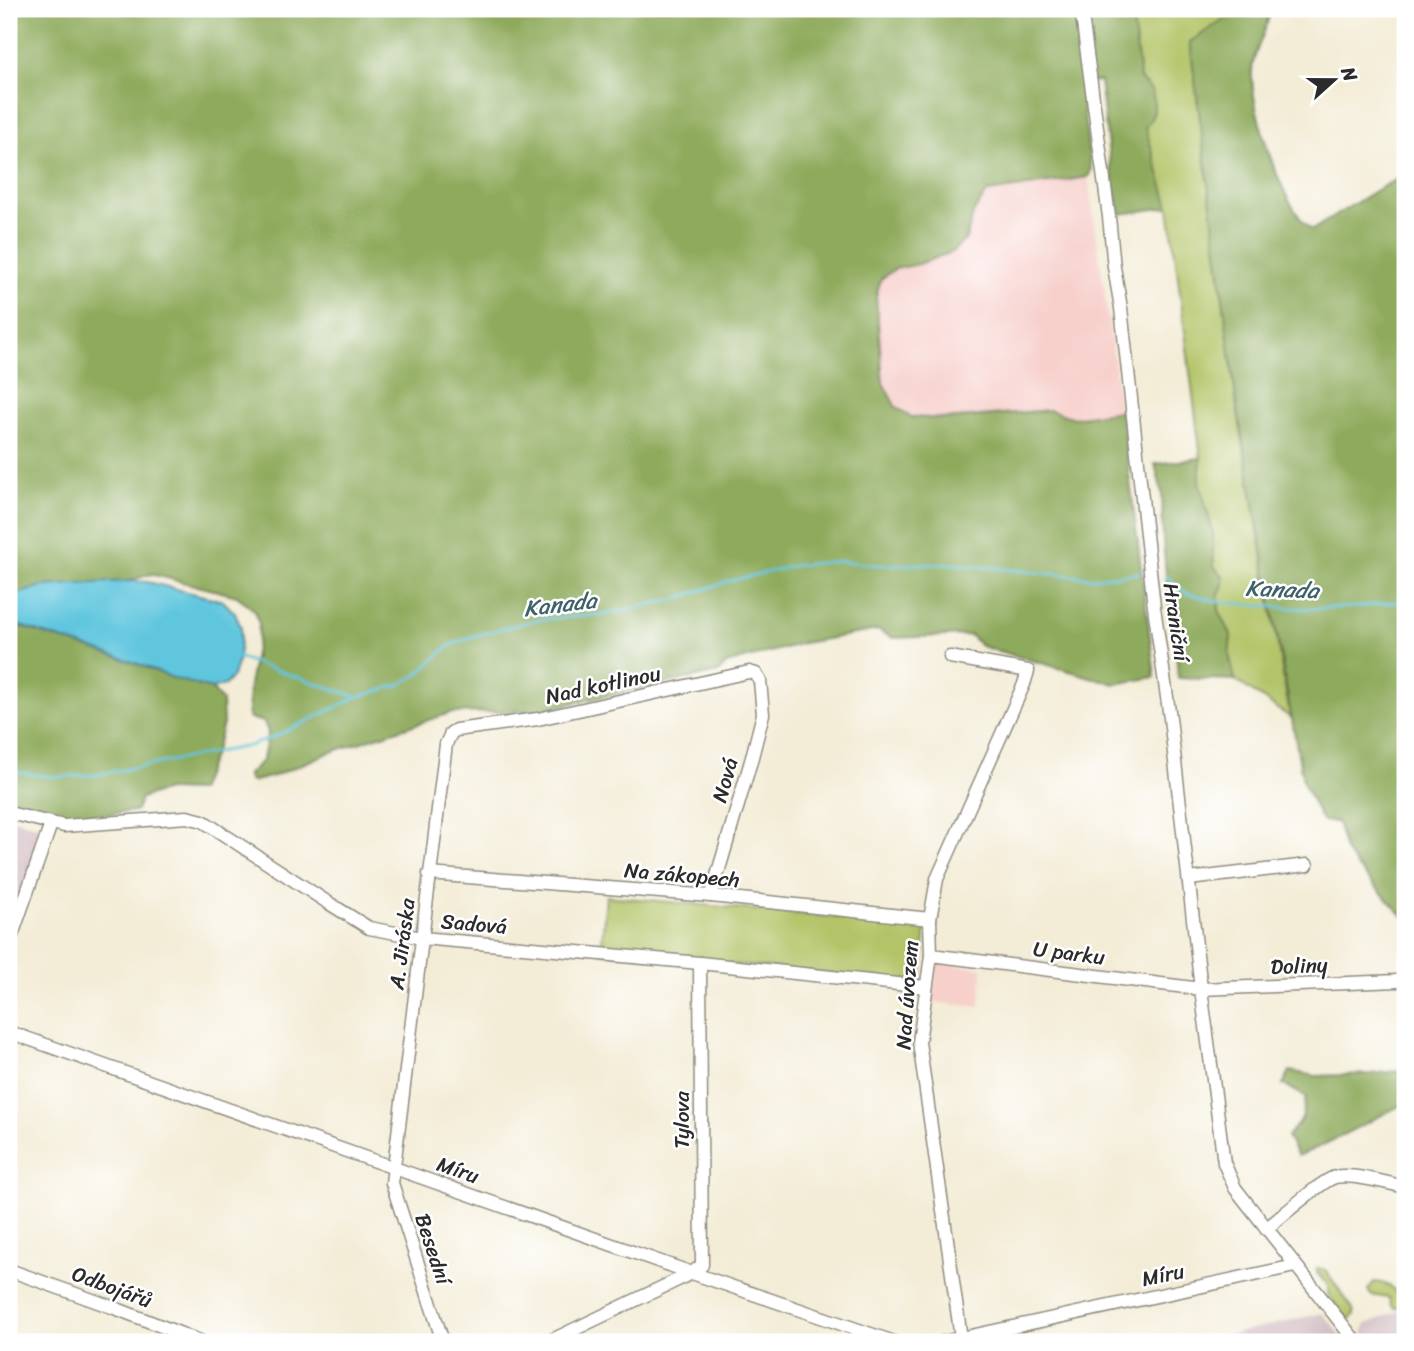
<svg xmlns="http://www.w3.org/2000/svg" width="1414" height="1351" font-family="Sriracha,sans-serif">
<style>
.built{fill:#f7d0cc}
.industrial{fill:#d2bec3}
.green{fill:#b3c467;stroke:#6f7849;stroke-width:2}
.forest{fill:#8eaa5c;stroke:#5c6a44;stroke-width:2}
.water{fill:#61c6de;stroke:#467884;stroke-width:2}
.lines{fill:none;stroke-linecap:round;stroke-linejoin:round}
.stream{stroke:#61c6de;stroke-width:2.5}
.minor-casing{stroke:#8f8c80;stroke-width:15}
.minor{stroke:#fff;stroke-width:12}
.labels{text-anchor:middle;stroke-width:5;stroke-linejoin:round;paint-order:stroke}
.street-label{font-size:21px;fill:#2b2b2b;stroke:#fff}
.water-label{font-size:23px;font-style:italic;fill:#3e616a;stroke:#fff}
</style>
<rect width="100%" height="100%" fill="#fff"/>
<filter id="ink" filterUnits="userSpaceOnUse"><feTurbulence type="fractalNoise" baseFrequency=".0143" numOctaves="2"/><feDisplacementMap in="SourceGraphic" scale="14" xChannelSelector="R" yChannelSelector="G"/><feConvolveMatrix kernelMatrix="1 2 1 2 8 2 1 2 1" color-interpolation-filters="sRGB"/></filter>
<filter id="wash" filterUnits="userSpaceOnUse"><feTurbulence type="fractalNoise" baseFrequency=".00686" numOctaves="4" result="noise"/><feDisplacementMap in="SourceGraphic" scale="28" xChannelSelector="R" yChannelSelector="G"/><feGaussianBlur stdDeviation="1.57" result="paint"/><feColorMatrix in="noise" values="0 0 0 0 0 0 0 0 0 0 0 0 0 0 0 0 0 1.4 0 .05"/><feComposite in="paint" operator="in"/></filter>
<g filter="url(#wash)">
<rect width="100%" height="100%" fill="#f3ecd6"/>
<!-- built -->
<g class="built">
<path d="M 1088,177 L 1121,411 L 877,444 L 845,210 L 988,192 Z"/>
<path d="M 937,963 L 982,968 L 980,1007 L 932,1002 Z"/>
</g>
<!-- industrial -->
<g class="industrial">
<path d="M 9,818 L 38,826 L 43,836 L 11,927 L 9,926 Z"/>
<path d="M 1405,1308 L 1405,1339 L 1386,1342 L 1368,1342 L 1363,1335 L 1365,1325 Z"/>
<path d="M 1322,1313 L 1347,1342 L 1199,1342 Z"/>
</g>
<!-- green -->
<g class="green">
<path d="M 1136,9 L 1239,9 L 1190,42 L 1237,407 L 1290,717 L 1235,680 L 1229,655 L 1231,635 L 1219,611 L 1218,596 L 1223,585 L 1214,567 L 1213,553 L 1213,533 L 1199,482 L 1201,458 L 1169,207 L 1145,127 L 1151,119 L 1154,110 L 1140,79 L 1132,11 Z"/>
<path d="M 606,896 L 926,926 L 921,982 L 601,952 Z"/>
<path d="M 1317,1268 L 1325,1270 L 1353,1309 L 1354,1315 L 1350,1319 L 1346,1318 L 1328,1295 L 1328,1285 L 1317,1273 Z"/>
<path d="M 1374,1282 C 1388,1283 1395,1288 1401,1300 L 1399,1306 L 1395,1308 L 1391,1305 L 1389,1298 L 1371,1295 L 1368,1290 Z"/>
</g>
<!-- forest -->
<g class="forest">
<path d="M 9,9 L 1136,9 L 1132,12 L 1140,79 L 1151,90 L 1154,100 L 1154,110 L 1151,119 L 1145,127 L 1169,207 L 1121,214 L 1111,171 L 1100,81 L 1080,84 L 1091,170 L 1088,177 L 988,192 L 974,211 L 966,239 L 952,252 L 919,264 L 895,269 L 881,279 L 876,296 L 883,383 L 895,406 L 911,417 L 946,419 L 1050,410 L 1074,418 L 1121,411 L 1155,677 L 1115,684 L 981,646 L 970,635 L 893,638 L 878,630 L 803,643 L 726,664 L 719,672 L 536,711 L 450,713 L 328,753 L 274,776 L 250,782 L 247,775 L 263,760 L 268,732 L 264,722 L 248,718 L 249,685 L 258,638 L 259,624 L 255,611 L 237,596 L 151,574 L 129,581 L 43,586 L 17,594 L 9,603 Z"/>
<path d="M 1239,9 L 1270,9 C 1269,30 1253,49 1252,71 C 1250,107 1282,209 1312,230 L 1378,189 L 1405,175 L 1405,918 L 1359,869 L 1345,851 L 1337,822 L 1322,821 L 1303,782 L 1237,407 L 1190,42 Z"/>
<path d="M 1201,458 L 1199,482 L 1213,533 L 1213,553 L 1214,567 L 1223,576 L 1223,585 L 1218,596 L 1219,611 L 1231,635 L 1229,655 L 1235,680 L 1178,678 L 1176,648 L 1167,585 L 1163,540 L 1162,493 L 1155,464 Z"/>
<path d="M 9,621 L 11,623 L 136,663 L 173,678 L 212,689 L 222,701 L 223,724 L 217,746 L 199,791 L 167,790 L 141,798 L 136,811 L 67,819 L 9,806 Z"/>
<path d="M 1405,1070 L 1405,1105 L 1403,1104 L 1321,1146 L 1298,1156 L 1287,1137 L 1302,1119 L 1306,1097 L 1283,1084 L 1290,1071 L 1316,1076 L 1371,1074 Z"/>
</g>
<!-- water -->
<path class="water" d="M 129,581 L 148,582 L 223,601 L 235,613 L 241,628 L 239,657 L 233,676 L 225,685 L 212,689 L 173,678 L 136,663 L 11,623 L 9,621 L 9,603 L 17,594 L 43,586 Z"/>
<g class="lines">
<!-- stream -->
<g class="stream">
<path d="M 1165,575 L 1186,593 L 1219,602 L 1302,609 L 1357,607 L 1405,601"/>
<path d="M 237,657 L 357,697 L 399,685 L 417,675 L 449,646 L 474,636 L 535,620 L 607,614 L 678,598 L 726,582 L 797,565 L 840,561 L 876,565 L 951,564 L 1094,578 L 1139,573"/>
<path d="M 9,771 L 53,777 L 96,775 L 249,746 L 274,737 L 355,698"/>
</g>
</g>
</g>
<g filter="url(#ink)">
<g class="lines">
<!-- minor casing -->
<g class="minor-casing">
<g id="minor">
<path d="M 1081,9 L 1109,217 L 1114,267 L 1121,308 L 1154,607 L 1170,718 L 1201,989 L 1224,1163 L 1235,1188 L 1356,1342"/>
<path d="M 950,657 L 1028,671 L 1024,684 L 937,879 L 930,919 L 931,955 L 919,1042 L 961,1338"/>
<path d="M 9,813 L 64,826 L 187,817 L 203,821 L 327,902 L 369,928 L 422,938 L 700,963 L 926,987"/>
<path d="M 429,874 L 711,896 L 930,919"/>
<path d="M 1189,879 L 1307,865"/>
<path d="M 9,944 L 51,824"/>
<path d="M 931,955 L 1201,989 L 1398,981"/>
<path d="M 9,1032 L 692,1273 L 894,1342"/>
<path d="M 1266,1229 C 1280,1218 1321,1181 1335,1177 C 1352,1173 1388,1183 1405,1187"/>
<path d="M 9,1270 L 112,1307 L 202,1342"/>
<path d="M 443,1342 L 392,1183 L 446,744 L 451,733 L 456,730 L 538,719 L 749,672 L 756,674 L 760,681 L 763,714 L 751,761 L 711,896"/>
<path d="M 548,1342 L 692,1273 L 702,1265 L 700,963"/>
<path d="M 943,1342 L 1295,1266"/>
</g>
</g>
<!-- minor -->
<use href="#minor" class="minor"/>
</g>
</g>
<g class="labels">
<!-- street labels -->
<g class="street-label">
<text transform="translate(1176 622) rotate(82)" y="7">Hraniční</text>
<text transform="translate(603 685) rotate(-12)" y="7">Nad kotlinou</text>
<text transform="translate(725 780) rotate(-74)" y="7">Nová</text>
<text transform="translate(682 875) rotate(5)" y="7">Na zákopech</text>
<text transform="translate(474 924) rotate(5)" y="7">Sadová</text>
<text transform="translate(402 944) rotate(-83)" y="7">A. Jiráska</text>
<text transform="translate(1069 953) rotate(7)" y="7">U parku</text>
<text transform="translate(1299 966) rotate(-2)" y="7">Doliny</text>
<text transform="translate(907 995) rotate(-86)" y="7">Nad úvozem</text>
<text transform="translate(682 1120) rotate(-90)" y="7">Tylova</text>
<text transform="translate(458 1170) rotate(19)" y="7">Míru</text>
<text transform="translate(433 1249) rotate(72)" y="7">Besední</text>
<text transform="translate(1163 1275) rotate(-12)" y="7">Míru</text>
<text transform="translate(112 1287) rotate(20)" y="7">Odbojářů</text>
</g>
<!-- water labels -->
<g class="water-label">
<text transform="translate(1282 589) rotate(2)" y="8">Kanada</text>
<text transform="translate(560 604) rotate(-7)" y="8">Kanada</text>
</g>
</g>
<!-- margin -->
<rect width="1414" height="1351" fill="none" stroke="#fff" stroke-width="35"/>
<!-- north arrow -->
<g transform="translate(1334 80) rotate(69)" stroke="#ffffff" stroke-width="5" paint-order="stroke">
<path d="M0-5L12 26L0 18L-12 26Z" fill="#2b2b2b"/>
<text y="-10" font-size="19" font-weight="bold" text-anchor="middle" fill="#2b2b2b">N</text>
</g>
</svg>
